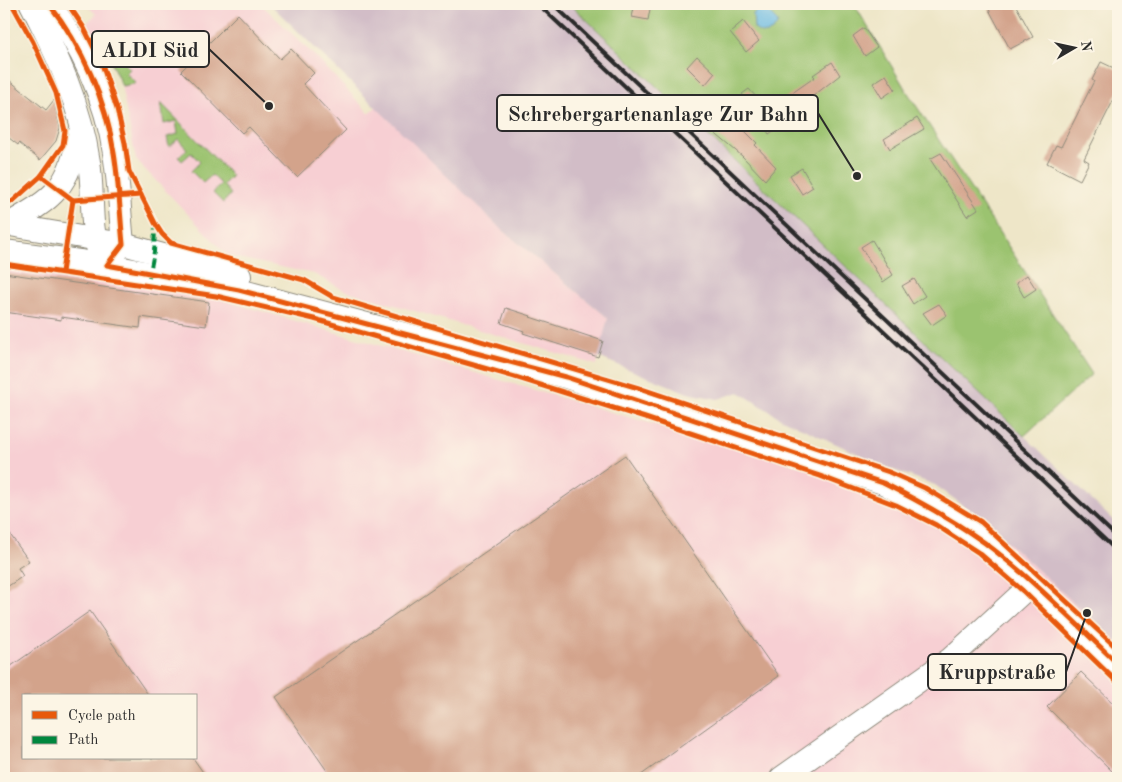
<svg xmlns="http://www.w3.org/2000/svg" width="1122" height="782" font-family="'Old Standard TT',serif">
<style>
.built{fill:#f7cfd3;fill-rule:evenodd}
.industrial{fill:#d2bdc7}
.green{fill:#9bc36f;stroke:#63774d}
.water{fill:#67bae3;stroke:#497287}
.building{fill:#d3a38b}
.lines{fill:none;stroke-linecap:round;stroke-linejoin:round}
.minor-casing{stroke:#8c887a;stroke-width:24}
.minor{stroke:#fff;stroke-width:22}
.rail{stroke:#2b2b2b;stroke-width:4}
.quiet{stroke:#00873e;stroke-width:4;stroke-dasharray:8 4;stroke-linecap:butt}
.cycleway-casing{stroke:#fcf5e5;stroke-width:8}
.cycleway{stroke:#e8590c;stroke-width:5}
.leader{fill:none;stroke:#2b2b2b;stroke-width:2}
.callout-dot{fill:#2b2b2b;stroke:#fcf5e5;stroke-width:2}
.callout{fill:#fcf5e5;stroke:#2b2b2b;stroke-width:2}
.callout-label{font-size:21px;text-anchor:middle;font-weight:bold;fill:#2b2b2b}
</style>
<rect width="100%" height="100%" fill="#fcf5e5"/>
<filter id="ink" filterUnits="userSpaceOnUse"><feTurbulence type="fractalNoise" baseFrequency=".02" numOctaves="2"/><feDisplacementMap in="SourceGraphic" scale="10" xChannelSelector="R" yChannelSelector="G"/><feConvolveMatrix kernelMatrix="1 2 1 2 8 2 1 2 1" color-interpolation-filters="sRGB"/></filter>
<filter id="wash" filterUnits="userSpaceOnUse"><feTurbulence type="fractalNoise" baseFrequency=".0096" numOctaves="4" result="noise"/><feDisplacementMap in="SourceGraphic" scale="20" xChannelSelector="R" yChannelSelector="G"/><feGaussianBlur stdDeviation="1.12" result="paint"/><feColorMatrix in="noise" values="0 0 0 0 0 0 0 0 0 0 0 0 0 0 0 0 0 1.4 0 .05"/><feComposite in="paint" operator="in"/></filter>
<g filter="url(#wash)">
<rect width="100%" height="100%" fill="#eee6c8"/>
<!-- built -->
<g class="built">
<path d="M 85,4 L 261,4 L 316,57 L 369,113 L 377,106 L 499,227 L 608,318 L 597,365 L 344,290 L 314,274 L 228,256 L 136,160 L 121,85 L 99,40 L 87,23 L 96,14 Z"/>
<path d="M 4,265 L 212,297 L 982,519 L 1118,643 L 1118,778 L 4,778 ZM 24,696 L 196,696 L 196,758 L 24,758 Z"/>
</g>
<!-- industrial -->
<path class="industrial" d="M 270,4 L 570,4 L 1118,525 L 1118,643 L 982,519 L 935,485 L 891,469 L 782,419 L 739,392 L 718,399 L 688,393 L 598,357 L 608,318 L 499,227 Z"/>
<!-- green -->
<g class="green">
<path d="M 570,4 L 854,4 L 906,90 L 1092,374 L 1024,436 Z"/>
<path d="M 98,35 L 130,69 L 126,73 L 135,82 L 134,84 L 122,86 Z"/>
<path d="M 161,103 L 232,176 L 223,185 L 231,194 L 223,203 L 213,193 L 221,184 L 212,175 L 203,183 L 191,171 L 200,162 L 191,153 L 182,161 L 178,157 L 187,149 L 178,139 L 169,147 L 167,137 L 178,134 L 176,121 L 164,124 Z"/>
</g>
<!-- water -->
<path class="water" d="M 759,9 L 768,12 L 778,22 C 775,34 762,37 754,28 L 753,14 Z"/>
<g id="blocks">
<!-- building -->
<g class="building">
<path d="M 635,4 L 651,4 L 648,20 L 632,17 Z"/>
<path d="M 986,4 L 1015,4 L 1033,37 L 1010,49 Z"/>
<path d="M 238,14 L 280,59 L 291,49 L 314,73 L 303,84 L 346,130 L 297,177 L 249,127 L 242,133 L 181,71 Z"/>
<path d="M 743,21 L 759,41 L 746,52 L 730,32 Z"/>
<path d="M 864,28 L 877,47 L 865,56 L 853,36 Z"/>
<path d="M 697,56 L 715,73 L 705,85 L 687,67 Z"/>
<path d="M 832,62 L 840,75 L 784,119 L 786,122 L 769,134 L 742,94 L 749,89 L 768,110 L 815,77 L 813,75 Z"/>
<path d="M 1101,62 L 1118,70 L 1118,91 L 1084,159 L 1089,162 L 1080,180 L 1047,163 L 1056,145 L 1061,147 L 1094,81 L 1092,80 Z"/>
<path d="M 886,75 L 895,89 L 882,98 L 873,83 Z"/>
<path d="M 4,76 L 46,110 L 54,100 L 60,128 L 56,141 L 40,160 L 19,143 L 18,145 L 4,134 Z"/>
<path d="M 710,96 L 757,143 L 755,145 L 776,167 L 765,180 L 742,156 L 693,115 Z"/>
<path d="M 917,118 L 924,129 L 890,149 L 884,139 Z"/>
<path d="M 941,153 L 978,209 L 967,216 L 930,159 Z"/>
<path d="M 802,168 L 813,187 L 802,194 L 790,175 Z"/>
<path d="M 872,240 L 893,275 L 883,282 L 861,247 Z"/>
<path d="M 4,273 L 209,302 L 206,326 L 141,317 L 140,328 L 61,317 L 61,320 L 4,312 Z"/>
<path d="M 1027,275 L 1036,289 L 1024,297 L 1016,283 Z"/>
<path d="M 914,279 L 925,296 L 913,304 L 902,286 Z"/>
<path d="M 939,304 L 947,315 L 932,325 L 923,313 Z"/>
<path d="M 506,308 L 531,316 L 530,317 L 603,341 L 598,357 L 523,333 L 524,331 L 501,323 Z"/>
<path d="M 625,455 L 779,676 L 637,778 L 332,778 L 276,697 Z"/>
<path d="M 4,526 L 29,561 L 18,568 L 23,576 L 4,589 Z"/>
<path d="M 90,611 L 149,696 L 24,696 L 24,758 L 193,758 L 207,778 L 4,778 L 4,671 Z"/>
<path d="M 1081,672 L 1118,708 L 1118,777 L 1047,707 Z"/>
</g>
</g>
</g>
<g filter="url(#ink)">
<use href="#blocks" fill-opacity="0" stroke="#8c887a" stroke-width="1"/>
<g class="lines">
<!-- minor casing -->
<g class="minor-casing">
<g id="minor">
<path d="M 31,4 C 57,54 81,106 89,162 C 94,192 89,224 99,253"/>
<path d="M 49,4 C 82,46 106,100 114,153 C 119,183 120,214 123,244 L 115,254"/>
<path d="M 4,224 L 123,244 L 240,276"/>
<path d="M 7,225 C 57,196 67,189 80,132"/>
<path d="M 4,251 L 102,264 L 239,290 L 566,377 L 883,483 C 919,501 953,520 985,543 C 1033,579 1075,623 1118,664"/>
<path d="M 781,778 L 950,659 L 1033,583"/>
</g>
</g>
<!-- minor -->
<use href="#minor" class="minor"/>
<!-- rail -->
<g class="rail">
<path d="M 538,4 L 1118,552"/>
<path d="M 553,4 L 1118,538"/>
</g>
<!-- quiet -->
<path class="quiet" d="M 149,278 L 154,252 L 155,226"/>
<!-- cycleway casing -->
<g class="cycleway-casing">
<g id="cycleway">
<path d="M 49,4 C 82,46 106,100 114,153 C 119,183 120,214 123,244 L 107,265 L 239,290 L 566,377 L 883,483 C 919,501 953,520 985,543 C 1033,579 1075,623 1118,664"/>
<path d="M 68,4 L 84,28 L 102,64 L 117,109 L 125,143 L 129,171 L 155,223 L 162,234 L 171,243 L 304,280 L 333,297 L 642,389 L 889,472 L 925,488 L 981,522 L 1118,649"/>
<path d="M 41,176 L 73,200 L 141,195"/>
<path d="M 4,205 L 13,201 L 41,176 L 63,145 L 65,131 L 56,93 L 33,42 L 12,4"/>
<path d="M 4,264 L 216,296 L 314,319 L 515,377 L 645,418 L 820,476 L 896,505 L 936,525 L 979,553 L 1023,591 L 1118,683"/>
<path d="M 62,272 L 73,200"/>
</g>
</g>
<!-- cycleway -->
<use href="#cycleway" class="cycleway"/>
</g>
</g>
<!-- callouts -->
<path class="leader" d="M269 106L209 49M857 176L818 113M1087 613L1066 672"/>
<g class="callout-dot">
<circle cx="269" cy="106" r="5"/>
<circle cx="857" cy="176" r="5"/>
<circle cx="1087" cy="613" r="5"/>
</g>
<g class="callout">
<rect x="92" y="31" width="117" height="36" rx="5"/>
<rect x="497" y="95" width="321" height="36" rx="5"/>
<rect x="928" y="654" width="138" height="36" rx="5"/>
</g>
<g class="callout-label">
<text x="150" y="57">ALDI Süd</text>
<text x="658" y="121">Schrebergartenanlage Zur Bahn</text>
<text x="997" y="679">Kruppstraße</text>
</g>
<!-- margin -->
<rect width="1122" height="782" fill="none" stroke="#fcf5e5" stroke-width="20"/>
<!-- legend -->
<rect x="22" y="694" width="175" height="65" fill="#fcf5e5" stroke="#a8a49b"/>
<rect x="32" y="711" width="25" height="8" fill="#e8590c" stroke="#a8a49b"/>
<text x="68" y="720" font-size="15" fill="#2b2b2b">Cycle path</text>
<rect x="32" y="736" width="25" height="8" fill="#00873e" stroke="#a8a49b"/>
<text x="68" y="744" font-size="15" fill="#2b2b2b">Path</text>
<!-- north arrow -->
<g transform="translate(1074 48) rotate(81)" stroke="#fcf5e5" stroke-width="4" paint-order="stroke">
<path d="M0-4L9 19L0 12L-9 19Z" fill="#2b2b2b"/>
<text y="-8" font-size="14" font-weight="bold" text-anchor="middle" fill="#2b2b2b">N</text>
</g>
</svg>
